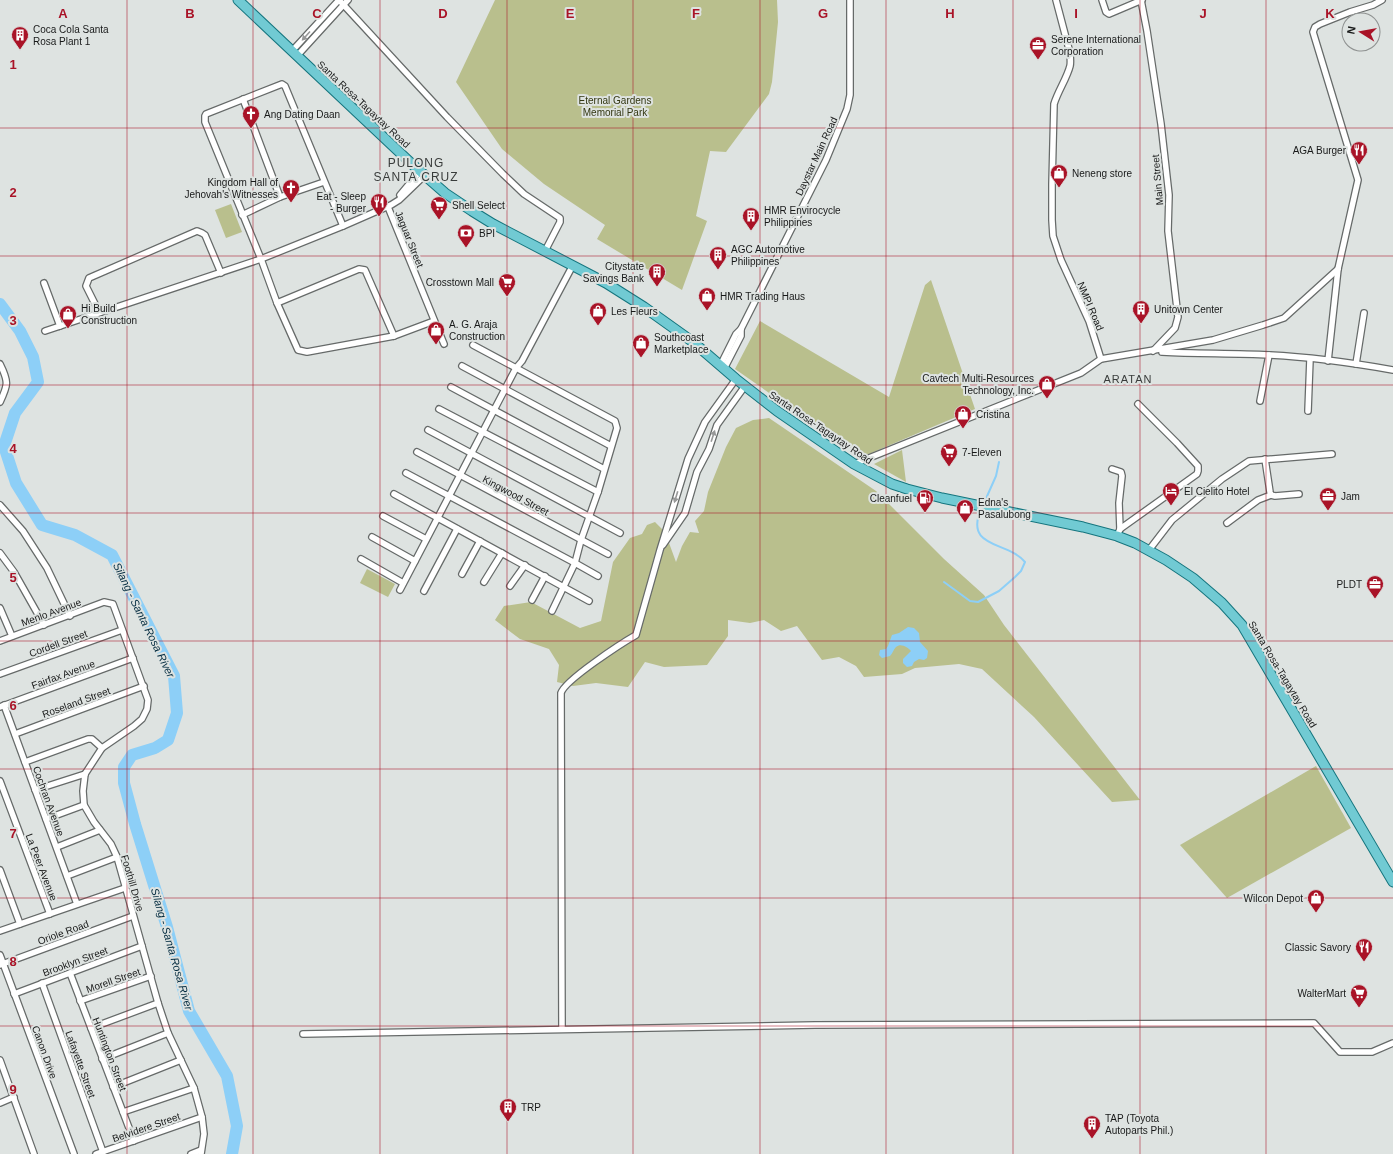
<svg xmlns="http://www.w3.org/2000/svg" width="1393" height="1154" font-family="Arial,sans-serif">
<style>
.green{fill:#b9bf8d}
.water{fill:#8dcff7}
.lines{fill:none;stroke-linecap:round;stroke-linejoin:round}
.stream{stroke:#8dcff7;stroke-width:2}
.river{stroke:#8dcff7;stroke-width:12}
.street-casing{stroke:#666a69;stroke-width:8}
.primary-casing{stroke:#15757e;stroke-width:11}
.street{stroke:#fff;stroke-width:5.5}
.primary{stroke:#71cad3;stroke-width:9}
.oneway{fill:#979898}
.grid{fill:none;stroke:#a91327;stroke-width:1;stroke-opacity:0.55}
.labels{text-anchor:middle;stroke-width:4;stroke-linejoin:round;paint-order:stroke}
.poi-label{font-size:10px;fill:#181919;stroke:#dee3e1;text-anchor:start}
.park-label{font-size:10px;fill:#333712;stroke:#dee3e1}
.street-label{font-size:10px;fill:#181919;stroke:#dee3e1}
.neighbourhood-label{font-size:11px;letter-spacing:1px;fill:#393c3b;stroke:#dee3e1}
.water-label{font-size:11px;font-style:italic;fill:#052d41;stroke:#dee3e1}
.quarter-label{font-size:12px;letter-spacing:1px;fill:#393c3b;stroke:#dee3e1}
.grid-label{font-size:13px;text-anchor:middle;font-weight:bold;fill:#a91327;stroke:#dee3e1;stroke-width:4;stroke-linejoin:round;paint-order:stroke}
</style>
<rect width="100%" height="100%" fill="#dee3e1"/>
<!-- green -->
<g class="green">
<path d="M 495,0 L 777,0 L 778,22 L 772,82 L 769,94 L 726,152 L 710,151 L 696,216 L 707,221 L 682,290 L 597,239 L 605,225 L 544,184 L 502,149 L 456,82 Z"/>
<path d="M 231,204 L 242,232 L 226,238 L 215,210 Z"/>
<path d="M 931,280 L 975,409 L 864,456 L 822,430 L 735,369 L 760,321 L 889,397 L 925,285 Z"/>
<path d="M 769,418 L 876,491 L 944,559 L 984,595 L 1004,625 L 1140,800 L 1112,802 L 1034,717 L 982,669 L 959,664 L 915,668 L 902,674 L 864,677 L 856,666 L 839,657 L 822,660 L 797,626 L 781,631 L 764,620 L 750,623 L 728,620 L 728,636 L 707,665 L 664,667 L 645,662 L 628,687 L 596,683 L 573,686 L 557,682 L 559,665 L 549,649 L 520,639 L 495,620 L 504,606 L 531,602 L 580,628 L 601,621 L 613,562 L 630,538 L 642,534 L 647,525 L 655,522 L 665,532 L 676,562 L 682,546 L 690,532 L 699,533 L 695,521 L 704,511 L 708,492 L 726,447 L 736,428 L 753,420 Z"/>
<path d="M 902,450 L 906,482 L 874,464 Z"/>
<path d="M 367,569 L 395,584 L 388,597 L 360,583 Z"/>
<path d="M 1316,766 L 1351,828 L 1227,898 L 1180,845 Z"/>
</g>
<!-- water -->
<path class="water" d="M 908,627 L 914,628 L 919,633 L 920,642 L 928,651 L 927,658 L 924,660 L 919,659 L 914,662 L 912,666 L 907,667 L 903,663 L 903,659 L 911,651 C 907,647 901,643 896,647 C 893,650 893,653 890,656 L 882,658 L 879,655 L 880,650 L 886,649 L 888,646 L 892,635 L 899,633 Z"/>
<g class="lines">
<!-- stream -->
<g class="stream">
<path d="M 984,503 L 996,476 L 999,462"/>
<path d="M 944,582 L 970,601 L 978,602 L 999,591 L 1015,577 L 1021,571 L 1025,562 C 1008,541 964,549 981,509"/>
</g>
<!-- river -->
<path class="river" d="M 0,304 L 20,331 L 33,357 L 38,382 L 15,413 L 4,446 L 16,483 L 42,525 L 75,535 L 112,555 L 174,676 L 177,713 L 168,740 L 155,748 L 132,755 L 124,767 L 124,783 L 135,824 L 167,927 L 189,1011 L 227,1076 L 237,1126 L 232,1154"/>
<!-- street casing -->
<g class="street-casing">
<g id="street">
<path d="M 339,0 L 447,117 L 503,174 L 524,194 L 560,218 L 560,222 L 545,251"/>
<path d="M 1056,0 L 1070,53 C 1070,57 1071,62 1070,66 C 1067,78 1058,91 1054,104 L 1052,184 L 1052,220 L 1053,236 L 1061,260 L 1089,321 L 1101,359"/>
<path d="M 1102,0 L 1106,12 L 1109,14 L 1142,0"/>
<path d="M 1141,0 L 1147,31 L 1161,124 L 1169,195 L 1168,231 L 1178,317 L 1175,328 L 1153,351"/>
<path d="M 292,51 L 339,0"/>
<path d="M 297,56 L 348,0"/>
<path d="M 243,99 L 280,197"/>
<path d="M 400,195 L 420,171"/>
<path d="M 388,207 L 444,344"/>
<path d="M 242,215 L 280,197 L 324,182"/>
<path d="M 343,226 L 285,86 L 282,84 L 206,114 L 205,116 L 205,122 L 261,259 L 277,303 L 298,350 L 307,352 L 394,336 L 434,321"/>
<path d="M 44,283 L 60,326"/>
<path d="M 277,303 L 359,269 L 365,270 L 394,336"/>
<path d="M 99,312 L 86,286 L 89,278 L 197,231 L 202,233 L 205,235 L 221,273"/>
<path d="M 45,331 L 261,259 L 343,226 L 391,205 L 399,200 L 425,175"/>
<path d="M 473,345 L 615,421 L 617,428 L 598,492 L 581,540 L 575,563 L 552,611"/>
<path d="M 1162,352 C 1198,354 1233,353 1269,355 C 1310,357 1353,363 1393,370"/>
<path d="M 1328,361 L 1338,269 L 1358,180 L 1313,32 L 1315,27 L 1320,24 L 1350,12 L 1373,5 L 1382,0"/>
<path d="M 0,364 C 9,382 8,385 0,402"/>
<path d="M 1356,364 L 1364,313"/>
<path d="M 462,366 L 611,446"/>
<path d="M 720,366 L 736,334 L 741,329"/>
<path d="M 724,369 L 741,336 L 741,329 L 826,160 L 847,109 L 850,95 L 850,0"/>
<path d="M 451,387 L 604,469"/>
<path d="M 1260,401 L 1269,355"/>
<path d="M 439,409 L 598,492"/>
<path d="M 1308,411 L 1310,359"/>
<path d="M 428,430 L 620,533"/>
<path d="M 417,452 L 608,554"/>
<path d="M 1265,459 L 1270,492 L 1271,495 L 1275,496 L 1299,494"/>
<path d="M 854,464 L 1081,373 L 1101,359 L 1213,340 L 1263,325 L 1284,318 L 1338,269"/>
<path d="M 1112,469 L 1121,472 L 1122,476 L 1119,503 L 1120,529"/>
<path d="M 406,473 L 575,563 L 598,576"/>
<path d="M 394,494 L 589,601"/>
<path d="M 0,505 L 23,531 L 47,568 L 70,616"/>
<path d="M 383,516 L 426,539"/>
<path d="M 1227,523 L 1258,500 L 1271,495"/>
<path d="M 1117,536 L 1120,529 L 1197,474 L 1198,471 L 1198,466 L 1177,443 L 1138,404"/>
<path d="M 372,537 L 415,561"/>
<path d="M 663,545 L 685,513 L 697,472 L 709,449 L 717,425 L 745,386"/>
<path d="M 1149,550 L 1172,520 L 1222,479 L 1249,461 L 1332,454"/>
<path d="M 0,553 L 14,572 L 44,625"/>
<path d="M 361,559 L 403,583"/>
<path d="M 462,574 L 480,541"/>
<path d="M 484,582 L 502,553"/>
<path d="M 510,586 L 525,565"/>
<path d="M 400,590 L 516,368 L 522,361 L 573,265"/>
<path d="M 424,591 L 457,529"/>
<path d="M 532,600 L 545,576"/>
<path d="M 0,608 L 12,636"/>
<path d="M 0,641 L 104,602 L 113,604 L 148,700 L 147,709 L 142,719 L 134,726 L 102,748 L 85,774 L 83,791 L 84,805 L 94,822 L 111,844 L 117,857 L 158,1003 L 168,1033 L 194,1088 L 202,1117 L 204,1134 L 201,1154"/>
<path d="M 0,674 L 122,630"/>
<path d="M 4,705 L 77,904"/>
<path d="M 0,707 L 133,658"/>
<path d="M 15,734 L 144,686"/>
<path d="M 25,762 L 88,739 L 92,739 L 102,748"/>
<path d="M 0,781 L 50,914"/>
<path d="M 35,790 L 85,774"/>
<path d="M 46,819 L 84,805"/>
<path d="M 57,847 L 100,830"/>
<path d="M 0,870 L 20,924"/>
<path d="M 67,876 L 117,857"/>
<path d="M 0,931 L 125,888"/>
<path d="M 0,955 L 74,1154"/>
<path d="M 0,965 L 133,916"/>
<path d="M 70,973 L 134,1141"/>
<path d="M 42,983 L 103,1152"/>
<path d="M 14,994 L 142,946"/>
<path d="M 80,1001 L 151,976"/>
<path d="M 91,1028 L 158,1003"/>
<path d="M 562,1029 L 561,693 C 565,680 622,643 636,635 L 660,550 L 688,459 L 705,422 L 736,379"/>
<path d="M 303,1034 L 815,1025 L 1314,1023 L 1340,1052 L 1372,1052 L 1393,1043"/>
<path d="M 102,1059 L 168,1033"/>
<path d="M 0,1060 L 34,1154"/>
<path d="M 113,1087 L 181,1060"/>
<path d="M 0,1103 L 14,1097"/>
<path d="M 123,1112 L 194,1088"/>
<path d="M 96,1154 L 202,1117"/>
<path d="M 191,1154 L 201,1150"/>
</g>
</g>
<!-- primary casing -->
<g class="primary-casing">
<path id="primary" d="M 238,0 L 413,165 L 445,193 L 472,211 L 493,224 L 606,283 L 644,307 L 693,342 L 736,379 L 777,411 L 854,464 L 892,484 L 907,489 L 942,498 L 1083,527 L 1117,536 L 1135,543 L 1166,560 L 1193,578 L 1222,603 L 1242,625 L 1393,882"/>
</g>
<!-- street -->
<use href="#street" class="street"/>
<!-- primary -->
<use href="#primary" class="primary"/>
</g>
<!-- one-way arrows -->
<defs><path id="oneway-solid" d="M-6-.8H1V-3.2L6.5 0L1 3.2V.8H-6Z"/></defs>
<g class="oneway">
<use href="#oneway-solid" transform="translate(306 36) rotate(132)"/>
<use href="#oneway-solid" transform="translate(713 436) rotate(-72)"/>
<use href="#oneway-solid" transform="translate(676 497) rotate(107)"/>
</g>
<!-- grid -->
<path class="grid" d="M 127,0 L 127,1154M 253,0 L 253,1154M 380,0 L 380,1154M 507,0 L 507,1154M 633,0 L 633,1154M 760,0 L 760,1154M 886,0 L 886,1154M 1013,0 L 1013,1154M 1140,0 L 1140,1154M 1266,0 L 1266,1154M 0,128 L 1393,128M 0,256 L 1393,256M 0,385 L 1393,385M 0,513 L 1393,513M 0,641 L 1393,641M 0,769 L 1393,769M 0,898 L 1393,898M 0,1026 L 1393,1026"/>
<!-- icons -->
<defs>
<g id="building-pin" transform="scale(0.9)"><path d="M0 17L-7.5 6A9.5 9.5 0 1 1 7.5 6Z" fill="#a91327" stroke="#dee3e1"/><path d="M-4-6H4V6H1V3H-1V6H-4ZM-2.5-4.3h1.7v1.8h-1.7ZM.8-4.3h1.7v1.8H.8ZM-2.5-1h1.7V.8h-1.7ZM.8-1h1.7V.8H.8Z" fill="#fff"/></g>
<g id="office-pin" transform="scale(0.9)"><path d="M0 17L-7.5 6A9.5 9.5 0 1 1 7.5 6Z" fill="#a91327" stroke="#dee3e1"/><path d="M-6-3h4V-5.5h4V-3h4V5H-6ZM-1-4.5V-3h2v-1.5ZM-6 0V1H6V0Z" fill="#fff"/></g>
<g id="church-pin" transform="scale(0.9)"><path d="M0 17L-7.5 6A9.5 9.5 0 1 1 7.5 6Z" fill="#a91327" stroke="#dee3e1"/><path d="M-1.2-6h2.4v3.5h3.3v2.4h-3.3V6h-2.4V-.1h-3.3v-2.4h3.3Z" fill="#fff"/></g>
<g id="restaurant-pin" transform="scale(0.9)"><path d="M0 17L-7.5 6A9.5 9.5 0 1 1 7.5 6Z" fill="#a91327" stroke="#dee3e1"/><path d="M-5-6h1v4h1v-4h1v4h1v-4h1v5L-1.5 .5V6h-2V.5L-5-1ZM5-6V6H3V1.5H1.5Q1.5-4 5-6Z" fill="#fff"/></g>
<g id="shop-pin" transform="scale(0.9)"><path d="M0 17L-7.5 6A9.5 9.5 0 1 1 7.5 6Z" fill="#a91327" stroke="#dee3e1"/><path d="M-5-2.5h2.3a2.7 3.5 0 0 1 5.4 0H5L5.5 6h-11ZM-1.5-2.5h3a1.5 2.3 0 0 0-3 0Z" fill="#fff"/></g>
<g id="supermarket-pin" transform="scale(0.9)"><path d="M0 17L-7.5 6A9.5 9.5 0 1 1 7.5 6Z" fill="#a91327" stroke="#dee3e1"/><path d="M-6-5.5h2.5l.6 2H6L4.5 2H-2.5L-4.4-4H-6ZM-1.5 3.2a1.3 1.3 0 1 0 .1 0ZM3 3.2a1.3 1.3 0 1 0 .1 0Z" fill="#fff"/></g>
<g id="bank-pin" transform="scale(0.9)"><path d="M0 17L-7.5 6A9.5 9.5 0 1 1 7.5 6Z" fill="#a91327" stroke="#dee3e1"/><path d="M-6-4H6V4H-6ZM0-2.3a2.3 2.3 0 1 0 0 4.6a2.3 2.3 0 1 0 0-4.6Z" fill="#fff"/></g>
<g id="hotel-pin" transform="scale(0.9)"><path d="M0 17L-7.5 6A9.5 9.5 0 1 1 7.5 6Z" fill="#a91327" stroke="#dee3e1"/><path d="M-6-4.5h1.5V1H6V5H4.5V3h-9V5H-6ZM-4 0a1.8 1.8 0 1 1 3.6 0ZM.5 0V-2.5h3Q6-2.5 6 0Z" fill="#fff"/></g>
<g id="fuel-pin" transform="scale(0.9)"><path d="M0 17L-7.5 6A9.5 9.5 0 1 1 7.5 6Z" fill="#a91327" stroke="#dee3e1"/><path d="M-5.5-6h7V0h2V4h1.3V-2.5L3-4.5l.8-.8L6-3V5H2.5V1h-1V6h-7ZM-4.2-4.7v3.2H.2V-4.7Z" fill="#fff"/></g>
</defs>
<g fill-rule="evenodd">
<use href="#building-pin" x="20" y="35"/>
<use href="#office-pin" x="1038" y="45"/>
<use href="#church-pin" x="251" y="114"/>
<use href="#restaurant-pin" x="1359" y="150"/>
<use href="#shop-pin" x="1059" y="173"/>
<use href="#church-pin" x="291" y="188"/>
<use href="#restaurant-pin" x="379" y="202"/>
<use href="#supermarket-pin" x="439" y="205"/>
<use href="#building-pin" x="751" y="216"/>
<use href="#bank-pin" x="466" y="233"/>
<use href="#building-pin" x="718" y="255"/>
<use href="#building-pin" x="657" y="272"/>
<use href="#supermarket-pin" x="507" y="282"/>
<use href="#shop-pin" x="707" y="296"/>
<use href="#building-pin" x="1141" y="309"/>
<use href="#shop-pin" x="598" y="311"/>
<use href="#shop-pin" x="68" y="314"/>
<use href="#shop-pin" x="436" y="330"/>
<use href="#shop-pin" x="641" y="343"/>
<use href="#shop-pin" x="1047" y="384"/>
<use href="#shop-pin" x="963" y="414"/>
<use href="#supermarket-pin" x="949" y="452"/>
<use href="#hotel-pin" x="1171" y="491"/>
<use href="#office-pin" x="1328" y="496"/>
<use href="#fuel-pin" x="925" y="498"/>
<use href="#shop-pin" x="965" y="508"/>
<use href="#office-pin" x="1375" y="584"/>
<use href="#shop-pin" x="1316" y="898"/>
<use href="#restaurant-pin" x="1364" y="947"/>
<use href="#supermarket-pin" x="1359" y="993"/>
<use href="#building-pin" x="508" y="1107"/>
<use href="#building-pin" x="1092" y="1124"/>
</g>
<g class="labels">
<!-- poi labels -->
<g class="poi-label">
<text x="33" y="33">Coca Cola Santa<tspan x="33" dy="12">Rosa Plant 1</tspan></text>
<text x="1051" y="43">Serene International<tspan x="1051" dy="12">Corporation</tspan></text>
<text x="264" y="118">Ang Dating Daan</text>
<text x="1346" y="154" text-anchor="end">AGA Burger</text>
<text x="1072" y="177">Neneng store</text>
<text x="278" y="186" text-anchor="end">Kingdom Hall of<tspan x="278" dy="12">Jehovah's Witnesses</tspan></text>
<text x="366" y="200" text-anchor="end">Eat - Sleep<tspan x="366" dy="12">- Burger</tspan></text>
<text x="452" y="209">Shell Select</text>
<text x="764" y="214">HMR Envirocycle<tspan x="764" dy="12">Philippines</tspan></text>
<text x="479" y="237">BPI</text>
<text x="731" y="253">AGC Automotive<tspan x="731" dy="12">Philippines</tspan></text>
<text x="644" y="270" text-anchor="end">Citystate<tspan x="644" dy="12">Savings Bank</tspan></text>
<text x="494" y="286" text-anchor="end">Crosstown Mall</text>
<text x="720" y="300">HMR Trading Haus</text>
<text x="81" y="312">Hi Build<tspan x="81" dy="12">Construction</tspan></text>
<text x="1154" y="313">Unitown Center</text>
<text x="611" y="315">Les Fleurs</text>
<text x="449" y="328">A. G. Araja<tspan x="449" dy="12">Construction</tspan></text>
<text x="654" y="341">Southcoast<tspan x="654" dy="12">Marketplace</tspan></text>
<text x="1034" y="382" text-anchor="end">Cavtech Multi-Resources<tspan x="1034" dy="12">Technology, Inc.</tspan></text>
<text x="976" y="418">Cristina</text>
<text x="962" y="456">7-Eleven</text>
<text x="1184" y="495">El Cielito Hotel</text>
<text x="1341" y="500">Jam</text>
<text x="912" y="502" text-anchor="end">Cleanfuel</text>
<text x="978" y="506">Edna's<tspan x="978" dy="12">Pasalubong</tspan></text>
<text x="1362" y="588" text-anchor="end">PLDT</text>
<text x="1303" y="902" text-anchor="end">Wilcon Depot</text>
<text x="1351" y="951" text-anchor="end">Classic Savory</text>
<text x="1346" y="997" text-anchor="end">WalterMart</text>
<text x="521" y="1111">TRP</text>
<text x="1105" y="1122">TAP (Toyota<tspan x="1105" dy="12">Autoparts Phil.)</tspan></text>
</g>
<!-- park labels -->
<g class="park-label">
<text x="615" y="104">Eternal Gardens<tspan x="615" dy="12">Memorial Park</tspan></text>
</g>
<!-- street labels -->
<g class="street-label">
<text transform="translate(364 104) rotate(43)" y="4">Santa Rosa-Tagaytay Road</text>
<text transform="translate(816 156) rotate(-65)" y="4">Daystar Main Road</text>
<text transform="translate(1157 180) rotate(-95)" y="4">Main Street</text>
<text transform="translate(410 239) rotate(68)" y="4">Jaguar Street</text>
<text transform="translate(1091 306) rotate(67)" y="4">NMPI Road</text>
<text transform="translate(821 427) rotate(34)" y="4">Santa Rosa-Tagaytay Road</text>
<text transform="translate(516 495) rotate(28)" y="4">Kingwood Street</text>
<text transform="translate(51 612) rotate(-20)" y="4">Menlo Avenue</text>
<text transform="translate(58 643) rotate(-20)" y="4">Cordell Street</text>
<text transform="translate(63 674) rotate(-20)" y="4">Fairfax Avenue</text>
<text transform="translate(1283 674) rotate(59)" y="4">Santa Rosa-Tagaytay Road</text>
<text transform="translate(76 702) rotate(-20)" y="4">Roseland Street</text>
<text transform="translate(49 801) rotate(70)" y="4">Cochran Avenue</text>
<text transform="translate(42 867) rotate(69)" y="4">La Peer Avenue</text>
<text transform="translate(133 883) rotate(74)" y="4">Foothill Drive</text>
<text transform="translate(63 932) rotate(-20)" y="4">Oriole Road</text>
<text transform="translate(75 961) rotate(-20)" y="4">Brooklyn Street</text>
<text transform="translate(113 980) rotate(-19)" y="4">Morell Street</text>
<text transform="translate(45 1052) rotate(70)" y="4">Canon Drive</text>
<text transform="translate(110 1054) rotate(69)" y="4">Huntington Street</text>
<text transform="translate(81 1064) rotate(70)" y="4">Lafayette Street</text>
<text transform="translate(146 1127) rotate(-19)" y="4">Belvidere Street</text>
</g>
<!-- neighbourhood labels -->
<g class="neighbourhood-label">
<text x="1128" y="383">ARATAN</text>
</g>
<!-- water labels -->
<g class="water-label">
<text transform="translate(144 620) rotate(64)" y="4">Silang - Santa Rosa River</text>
<text transform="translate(172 949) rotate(74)" y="4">Silang - Santa Rosa River</text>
</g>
<!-- quarter labels -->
<g class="quarter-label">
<text x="416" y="167">PULONG<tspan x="416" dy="14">SANTA CRUZ</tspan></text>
</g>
</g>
<g class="grid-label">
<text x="63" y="18">A</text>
<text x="190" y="18">B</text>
<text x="317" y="18">C</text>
<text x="443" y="18">D</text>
<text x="570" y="18">E</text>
<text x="696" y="18">F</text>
<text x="823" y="18">G</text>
<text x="950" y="18">H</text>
<text x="1076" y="18">I</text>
<text x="1203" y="18">J</text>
<text x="1330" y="18">K</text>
<text x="13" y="69">1</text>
<text x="13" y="197">2</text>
<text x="13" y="325">3</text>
<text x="13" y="453">4</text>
<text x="13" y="582">5</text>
<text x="13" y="710">6</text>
<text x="13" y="838">7</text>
<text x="13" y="966">8</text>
<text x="13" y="1094">9</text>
</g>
<!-- north arrow -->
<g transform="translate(1361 32) rotate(281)"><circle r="19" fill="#dee3e1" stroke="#8f9291"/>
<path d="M0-3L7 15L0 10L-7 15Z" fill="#a91327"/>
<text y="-6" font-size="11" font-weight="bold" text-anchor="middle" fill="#181919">N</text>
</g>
</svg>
